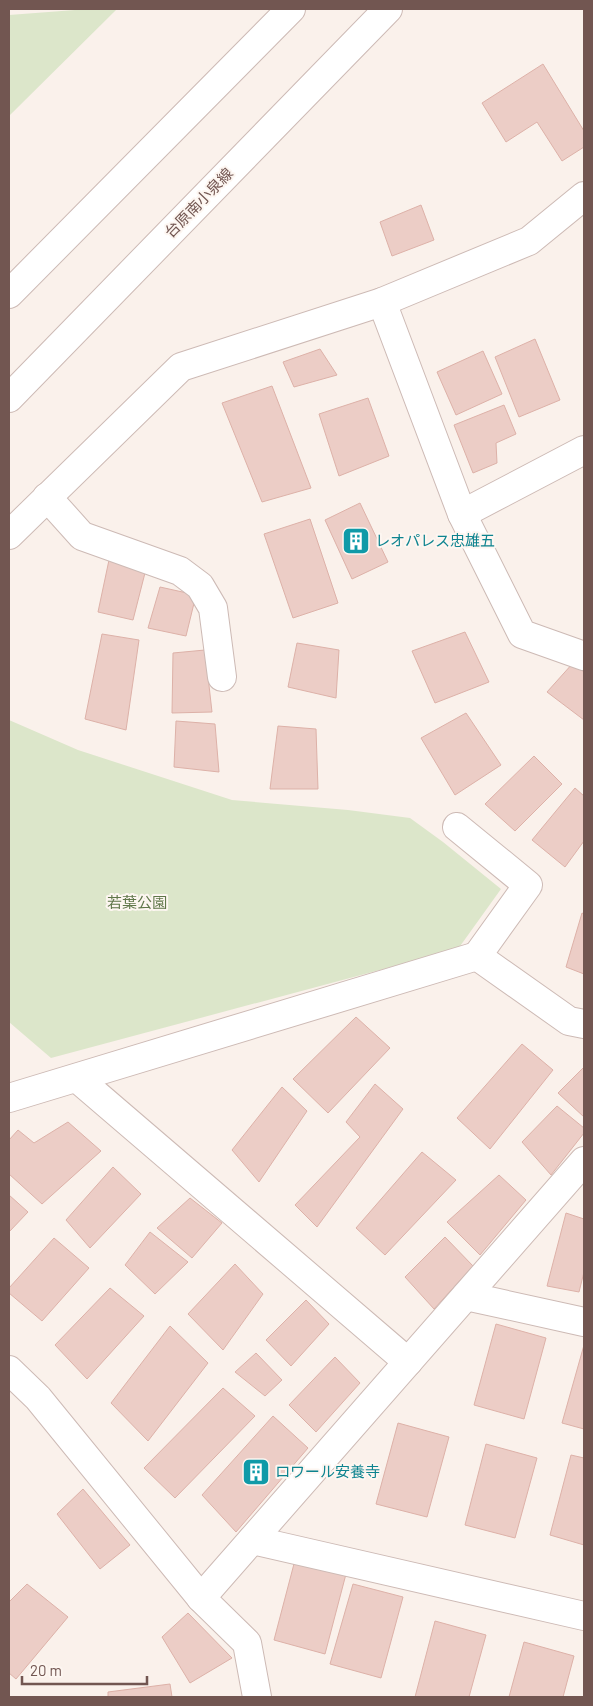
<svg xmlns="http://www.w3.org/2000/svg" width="593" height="1706" font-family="Barlow,'Noto Sans JP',sans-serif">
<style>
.green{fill:#dce6ca}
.building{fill:#eccdc6;stroke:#ddb1a8}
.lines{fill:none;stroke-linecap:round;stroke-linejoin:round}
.minor-casing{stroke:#cdbab5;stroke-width:30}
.minor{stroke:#fff;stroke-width:28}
.labels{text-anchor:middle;stroke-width:4;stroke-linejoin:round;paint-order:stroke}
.street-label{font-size:15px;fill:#725651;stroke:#fdf6f1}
.culture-label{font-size:15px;fill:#0d838f;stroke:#fdf6f1;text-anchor:start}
.park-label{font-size:15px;fill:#60774a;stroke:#fdf6f1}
</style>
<rect width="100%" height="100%" fill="#faf1eb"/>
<!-- green -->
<g class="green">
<path d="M 88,9 L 117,9 L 9,116 L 9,15 Z"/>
<path d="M 9,720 L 78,750 L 232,800 L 348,810 L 410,818 L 443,842 L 501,889 L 458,949 L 51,1058 L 9,1022 Z"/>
</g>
<!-- building -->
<g class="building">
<path d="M 543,64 L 584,131 L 584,147 L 562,161 L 537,122 L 506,142 L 482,103 Z"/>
<path d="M 421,205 L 434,240 L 392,256 L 380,222 Z"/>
<path d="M 535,339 L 560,400 L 519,417 L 495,357 Z"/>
<path d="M 320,349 L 337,375 L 294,387 L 283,362 Z"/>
<path d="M 483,351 L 502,394 L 456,415 L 437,372 Z"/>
<path d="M 272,386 L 311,488 L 262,502 L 222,403 Z"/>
<path d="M 368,398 L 389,456 L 339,476 L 319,414 Z"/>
<path d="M 504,405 L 516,434 L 496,443 L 497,463 L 473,473 L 454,425 Z"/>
<path d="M 360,503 L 388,562 L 352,579 L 325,520 Z"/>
<path d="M 310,519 L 338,603 L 293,618 L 264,534 Z"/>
<path d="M 109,560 L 146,569 L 133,620 L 98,612 Z"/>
<path d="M 160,587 L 196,595 L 186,636 L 148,628 Z"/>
<path d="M 465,632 L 489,682 L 435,703 L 412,651 Z"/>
<path d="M 102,634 L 139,640 L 126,730 L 85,719 Z"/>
<path d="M 297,643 L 339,650 L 336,698 L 288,687 Z"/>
<path d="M 205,650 L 212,712 L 172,713 L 173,653 Z"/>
<path d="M 573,663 L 584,672 L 584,720 L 547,692 Z"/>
<path d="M 466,713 L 501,765 L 455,795 L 421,738 Z"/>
<path d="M 176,721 L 215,724 L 219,772 L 174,767 Z"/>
<path d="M 278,726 L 316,729 L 318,789 L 270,789 Z"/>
<path d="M 534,756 L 562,784 L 515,831 L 485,804 Z"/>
<path d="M 575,788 L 584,796 L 584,841 L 565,867 L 532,840 Z"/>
<path d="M 582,913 L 584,914 L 584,974 L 566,967 Z"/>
<path d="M 356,1017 L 390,1048 L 328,1113 L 293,1079 Z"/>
<path d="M 522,1044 L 553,1070 L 490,1149 L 457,1118 Z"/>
<path d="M 584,1067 L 584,1117 L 558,1093 Z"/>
<path d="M 375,1084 L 403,1109 L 317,1227 L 295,1205 L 360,1137 L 346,1122 Z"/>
<path d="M 282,1087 L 307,1111 L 259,1182 L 232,1150 Z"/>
<path d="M 557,1106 L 584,1128 L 584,1133 L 551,1175 L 522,1142 Z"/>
<path d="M 68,1122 L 101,1151 L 42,1204 L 9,1174 L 9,1140 L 18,1130 L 34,1143 Z"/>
<path d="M 422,1152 L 456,1180 L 385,1255 L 356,1228 Z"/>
<path d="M 113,1167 L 141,1194 L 90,1248 L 66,1220 Z"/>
<path d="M 499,1175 L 526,1200 L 480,1255 L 447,1222 Z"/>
<path d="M 9,1195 L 28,1212 L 9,1232 Z"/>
<path d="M 190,1198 L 222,1223 L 192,1258 L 157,1228 Z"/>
<path d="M 566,1213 L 584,1219 L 584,1272 L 579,1292 L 547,1286 Z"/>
<path d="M 150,1232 L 188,1262 L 155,1294 L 125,1265 Z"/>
<path d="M 445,1237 L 473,1266 L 434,1309 L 405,1277 Z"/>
<path d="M 54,1238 L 89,1268 L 42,1321 L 9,1293 L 9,1288 Z"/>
<path d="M 235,1264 L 263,1294 L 223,1350 L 188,1314 Z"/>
<path d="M 110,1288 L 144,1316 L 87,1379 L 55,1345 Z"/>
<path d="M 306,1300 L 329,1324 L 291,1366 L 266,1340 Z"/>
<path d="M 496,1324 L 546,1338 L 524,1419 L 474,1405 Z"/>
<path d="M 170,1326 L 208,1363 L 148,1441 L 111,1403 Z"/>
<path d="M 584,1345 L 584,1429 L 562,1423 Z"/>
<path d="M 256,1353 L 282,1380 L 265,1396 L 235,1372 Z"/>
<path d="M 335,1357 L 360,1383 L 316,1432 L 289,1405 Z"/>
<path d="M 223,1388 L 255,1416 L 175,1498 L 144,1468 Z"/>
<path d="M 273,1416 L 308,1448 L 236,1532 L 202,1495 Z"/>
<path d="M 398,1423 L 449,1437 L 427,1517 L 376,1504 Z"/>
<path d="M 486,1444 L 537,1458 L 515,1538 L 465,1525 Z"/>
<path d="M 571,1455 L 584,1458 L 584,1545 L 550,1535 Z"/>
<path d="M 83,1489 L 130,1545 L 100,1569 L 57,1514 Z"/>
<path d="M 295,1560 L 346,1574 L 325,1654 L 274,1640 Z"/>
<path d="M 27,1584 L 68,1617 L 16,1679 L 9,1673 L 9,1602 Z"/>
<path d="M 353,1584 L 403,1597 L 381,1678 L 330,1664 Z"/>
<path d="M 188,1613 L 232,1658 L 190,1683 L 162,1637 Z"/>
<path d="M 435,1621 L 486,1635 L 469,1697 L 415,1697 Z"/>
<path d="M 524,1642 L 574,1656 L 563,1697 L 509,1697 Z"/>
<path d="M 170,1684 L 172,1697 L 108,1697 L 108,1692 Z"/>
</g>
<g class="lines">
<!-- minor casing -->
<g class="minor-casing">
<g id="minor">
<path d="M 9,294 L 291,9"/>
<path d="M 382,302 L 462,514 L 522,634 L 584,656"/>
<path d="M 9,398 L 388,9"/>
<path d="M 47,497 L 82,536 L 180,571 L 200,586 L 213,608 L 222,677"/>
<path d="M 462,514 L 584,450"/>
<path d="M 9,535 L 181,367 L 382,302 L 529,241 L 584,196"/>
<path d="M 457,827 L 528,885 L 477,956 L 569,1021 L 584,1024"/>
<path d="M 77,1078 L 408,1362"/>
<path d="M 9,1098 L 477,956"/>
<path d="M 466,1296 L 584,1322"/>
<path d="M 9,1370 L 38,1398 L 201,1598 L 247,1643 L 257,1697"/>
<path d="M 252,1540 L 584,1616"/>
<path d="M 201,1598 L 584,1161"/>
</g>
</g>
<!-- minor -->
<use href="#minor" class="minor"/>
</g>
<!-- icons -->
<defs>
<g id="building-square" transform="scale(1.4375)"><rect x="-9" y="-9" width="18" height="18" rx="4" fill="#0f9aa8" stroke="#fdf6f1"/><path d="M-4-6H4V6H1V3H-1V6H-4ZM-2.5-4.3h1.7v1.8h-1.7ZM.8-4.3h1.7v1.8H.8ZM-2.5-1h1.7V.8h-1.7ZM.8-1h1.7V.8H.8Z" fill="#fff"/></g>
</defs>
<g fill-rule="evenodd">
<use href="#building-square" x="356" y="541"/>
<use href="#building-square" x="256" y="1472"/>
</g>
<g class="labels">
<!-- street labels -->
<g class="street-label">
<text transform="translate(199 203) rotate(-46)" y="5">台原南小泉線</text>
</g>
<!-- culture labels -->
<g class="culture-label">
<text x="375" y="546">レオパレス忠雄五</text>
<text x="275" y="1477">ロワール安養寺</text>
</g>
<!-- park labels -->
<g class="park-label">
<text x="137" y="908">若葉公園</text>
</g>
</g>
<!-- border -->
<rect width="593" height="1706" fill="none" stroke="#725651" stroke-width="20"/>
<!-- scale -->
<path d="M22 1676v8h125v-8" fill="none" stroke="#725651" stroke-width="2.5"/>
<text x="30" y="1676" font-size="15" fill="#725651" stroke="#fdf6f1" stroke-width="4" paint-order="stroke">20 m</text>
</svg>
